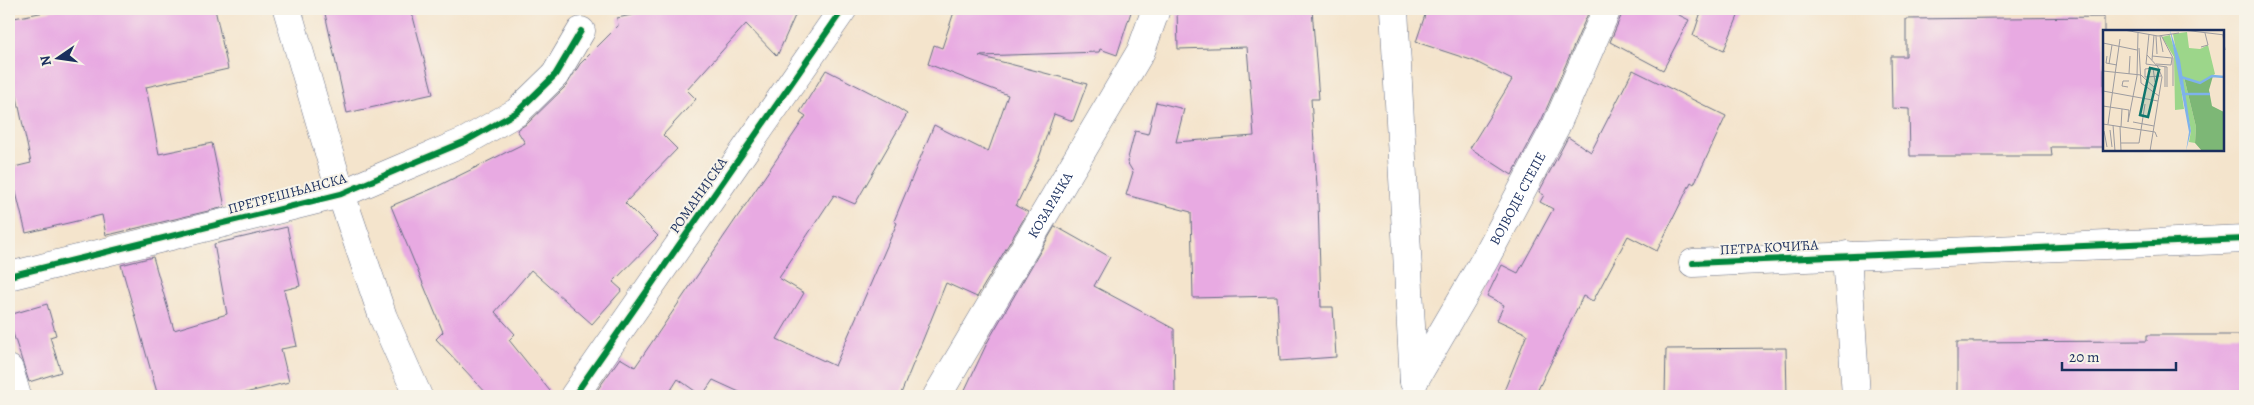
<svg xmlns="http://www.w3.org/2000/svg" width="2254" height="405" font-family="Alegreya,serif">
<style>
.building{fill:#e8aae2}
.lines{fill:none;stroke-linecap:round;stroke-linejoin:round}
.street-casing{stroke:#676e84;stroke-width:29}
.street{stroke:#fff;stroke-width:28}
.cycleway-casing{stroke:#f7f3e8;stroke-width:9}
.cycleway{stroke:#00873e;stroke-width:6}
.labels{text-anchor:middle;stroke-width:4;stroke-linejoin:round;paint-order:stroke}
.street-label{font-size:14px;fill:#1b2f5e;stroke:#f7f3e8}
.inset-river{fill:none;stroke:#7eb2eb;stroke-width:2.5}
.inset-road{fill:none;stroke:#9d9ca0;stroke-width:1}
.view{fill:#0f766e;fill-opacity:0.15;stroke:#0f766e;stroke-width:2.5}
.inset-edge{fill:none;stroke:#1b2f5e;stroke-width:2.5}
</style>
<rect width="100%" height="100%" fill="#f7f3e8"/>
<filter id="ink" filterUnits="userSpaceOnUse"><feTurbulence type="fractalNoise" baseFrequency=".02" numOctaves="2"/><feDisplacementMap in="SourceGraphic" scale="10" xChannelSelector="R" yChannelSelector="G"/><feConvolveMatrix kernelMatrix="1 2 1 2 8 2 1 2 1" color-interpolation-filters="sRGB"/></filter>
<filter id="wash" filterUnits="userSpaceOnUse"><feTurbulence type="fractalNoise" baseFrequency=".0096" numOctaves="4" result="noise"/><feDisplacementMap in="SourceGraphic" scale="20" xChannelSelector="R" yChannelSelector="G"/><feGaussianBlur stdDeviation="1.12" result="paint"/><feColorMatrix in="noise" values="0 0 0 0 0 0 0 0 0 0 0 0 0 0 0 0 0 1.4 0 .05"/><feComposite in="paint" operator="in"/></filter>
<g filter="url(#wash)">
<rect width="100%" height="100%" fill="#f4e4cc"/>
<g id="blocks">
<!-- building -->
<g class="building">
<path d="M 60,9 L 215,9 L 228,69 L 146,87 L 159,154 L 212,143 L 225,207 L 112,234 L 106,235 L 102,215 L 26,233 L 10,168 L 31,163 L 9,60 L 9,19 Z"/>
<path d="M 324,9 L 411,9 L 433,94 L 347,113 Z"/>
<path d="M 661,9 L 798,9 L 777,56 L 746,24 L 687,90 L 696,99 L 663,135 L 677,149 L 625,203 L 658,236 L 613,282 L 622,290 L 592,324 L 531,270 L 495,312 L 515,334 L 509,340 L 554,396 L 489,396 L 436,339 L 443,332 L 391,206 L 434,188 L 525,143 L 517,130 L 528,123 L 566,86 L 580,64 L 618,26 L 617,18 Z"/>
<path d="M 955,9 L 1132,9 L 1117,55 L 1100,49 L 1099,52 L 979,56 L 1087,84 L 1073,121 L 1054,114 L 1039,158 L 1016,206 L 1028,212 L 977,297 L 946,283 L 900,396 L 748,396 L 713,380 L 702,396 L 678,379 L 671,390 L 680,396 L 593,396 L 620,358 L 635,367 L 806,116 L 800,112 L 826,70 L 887,101 L 907,114 L 855,204 L 834,195 L 779,278 L 804,293 L 777,339 L 835,366 L 897,223 L 894,221 L 934,125 L 988,152 L 1008,95 L 928,64 L 934,45 L 942,48 Z"/>
<path d="M 1177,9 L 1312,9 L 1319,99 L 1311,99 L 1318,200 L 1321,307 L 1333,307 L 1336,357 L 1280,361 L 1277,296 L 1193,298 L 1191,212 L 1126,195 L 1133,172 L 1127,162 L 1135,131 L 1148,134 L 1156,102 L 1184,109 L 1176,142 L 1254,136 L 1247,47 L 1178,49 Z"/>
<path d="M 1427,9 L 1590,9 L 1542,119 L 1512,175 L 1470,148 L 1512,80 L 1474,61 L 1416,42 Z"/>
<path d="M 1624,9 L 1667,9 L 1689,20 L 1663,70 L 1610,42 Z"/>
<path d="M 1702,9 L 1741,9 L 1724,50 L 1693,36 Z"/>
<path d="M 2104,17 L 2104,147 L 2051,147 L 2052,156 L 1910,156 L 1909,109 L 1892,108 L 1891,56 L 1906,56 L 1906,19 Z"/>
<path d="M 1633,70 L 1726,116 L 1694,184 L 1691,182 L 1657,251 L 1628,236 L 1593,301 L 1583,296 L 1535,396 L 1502,396 L 1527,334 L 1497,320 L 1504,305 L 1487,296 L 1502,265 L 1518,273 L 1553,209 L 1540,202 L 1544,195 L 1539,192 L 1568,137 L 1591,152 Z"/>
<path d="M 1055,226 L 1110,257 L 1094,286 L 1174,329 L 1175,395 L 962,396 L 988,341 Z"/>
<path d="M 287,227 L 300,286 L 284,290 L 297,346 L 281,349 L 289,382 L 233,396 L 158,396 L 121,265 L 153,257 L 174,330 L 227,314 L 214,244 Z"/>
<path d="M 47,304 L 56,335 L 50,337 L 61,372 L 29,382 L 9,321 L 9,315 Z"/>
<path d="M 2147,335 L 2245,335 L 2245,396 L 1957,396 L 1957,342 L 2147,341 Z"/>
<path d="M 1786,348 L 1787,396 L 1665,396 L 1666,349 Z"/>
</g>
</g>
</g>
<g filter="url(#ink)">
<use href="#blocks" fill-opacity="0" stroke="#676e84" stroke-width="1"/>
<g class="lines">
<!-- street casing -->
<g class="street-casing">
<g id="street">
<path d="M 287,9 L 341,194 L 383,317 L 418,396"/>
<path d="M 1394,9 L 1414,382"/>
<path d="M 1847,255 L 1856,396"/>
<path d="M 1693,263 L 2245,239"/>
<path d="M 9,276 L 341,194 L 404,167 L 466,141 L 517,112 L 555,75 L 581,31"/>
<path d="M 9,369 L 17,396"/>
<path id="s1" d="M 1414,381 L 1484,261 L 1556,126 L 1607,9"/>
<path d="M 574,396 L 843,9"/>
<path id="s2" d="M 937,396 L 1141,51 L 1156,9"/>
</g>
</g>
<!-- street -->
<use href="#street" class="street"/>
<!-- cycleway casing -->
<g class="cycleway-casing">
<g id="cycleway">
<path d="M 1693,263 L 2245,239"/>
<path d="M 9,276 L 341,194 L 404,167 L 466,141 L 517,112 L 555,75 L 581,31"/>
<path d="M 574,396 L 843,9"/>
</g>
</g>
<!-- cycleway -->
<use href="#cycleway" class="cycleway"/>
</g>
</g>
<g class="labels">
<!-- street labels -->
<g class="street-label">
<text transform="translate(287 193) rotate(-15)" y="5">ПРЕТРЕШЊАНСКА</text>
<text transform="translate(698 195) rotate(-55)" y="5">РОМАНИЈСКА</text>
<text dy="5" stroke="none"><textPath href="#s1" startOffset="210">ВОЈВОДЕ СТЕПЕ</textPath></text>
<text dy="5" stroke="none"><textPath href="#s2" startOffset="222">КОЗАРАЧКА</textPath></text>
<text transform="translate(1769 247) rotate(-3)" y="5">ПЕТРА КОЧИЋА</text>
</g>
</g>
<!-- overview -->
<g transform="translate(2103 30)">
<rect width="121" height="121" fill="#f4e4cc"/>
<path d="M 84,2 L 86,18 L 97,19 L 105,15 L 112,44 L 97,53 L 81,47 L 93,97 L 92,113 L 86,112 L 88,101 L 70,4 ZM 67,5 L 74,29 L 81,79 L 72,80 L 71,27 L 59,7 Z" fill="#9cd68a"/>
<path d="M 110,46 L 106,60 L 109,76 L 121,82 L 121,121 L 99,121 L 92,113 L 93,97 L 81,47 L 97,53 Z" fill="#7db776"/>
<path d="M 67,0 L 77,30 L 88,101 L 83,121 L 86,102 Z" fill="#7eb2eb"/>
<path class="inset-river" d="M 78,47 L 97,53 L 109,46 L 122,47M 80,64 L 107,64"/>
<path class="inset-road" d="M 21,0 L 55,6 L 76,3M 80,0 L 122,5M 46,4 L 43,34 L 64,37 L 64,57M 58,5 L 70,28 L 70,56M 120,5 L 122,20M 53,6 L 54,24M 57,6 L 60,22M 0,13 L 34,20M 98,17 L 105,15 L 102,3M 36,18 L 38,53 L 56,66M 44,25 L 55,37 L 59,47 L 47,121M 4,26 L 3,33 L 14,35M 49,26 L 69,28M 49,30 L 51,5M 6,34 L 9,15M 53,34 L 68,35 L 69,28M 62,37 L 62,57M 0,41 L 38,45 L 52,58M 26,44 L 27,26M 42,47 L 42,39 L 50,38 L 52,52M 42,47 L 58,46M 25,57 L 19,56 L 20,51 L 26,51M 0,61 L 55,71M 0,76 L 26,80M 26,80 L 25,92 L 34,46 L 35,3M 30,92 L 51,96M 0,94 L 52,102 L 54,107M 5,94 L 17,9M 10,95 L 12,121M 17,96 L 18,121M 18,97 L 19,79M 7,100 L 9,117M 1,101 L 4,117M 18,113 L 36,113 L 42,74"/>
<path class="view" d="M 47,38 L 56,40 L 45,87 L 37,85 Z"/>
<rect width="121" height="121" class="inset-edge"/>
</g>
<!-- margin -->
<rect width="2254" height="405" fill="none" stroke="#f7f3e8" stroke-width="30"/>
<!-- north arrow -->
<g transform="translate(58 58) rotate(257)" stroke="#f7f3e8" stroke-width="4" paint-order="stroke">
<path d="M0-4L9 19L0 12L-9 19Z" fill="#1b2f5e"/>
<text y="-8" font-size="14" font-weight="bold" text-anchor="middle" fill="#1b2f5e">N</text>
</g>
<!-- scale -->
<path d="M2062 362v8h114v-8" fill="none" stroke="#1b2f5e" stroke-width="2.5"/>
<text x="2069" y="362" font-size="15" fill="#1b2f5e" stroke="#f7f3e8" stroke-width="4" paint-order="stroke">20 m</text>
</svg>
